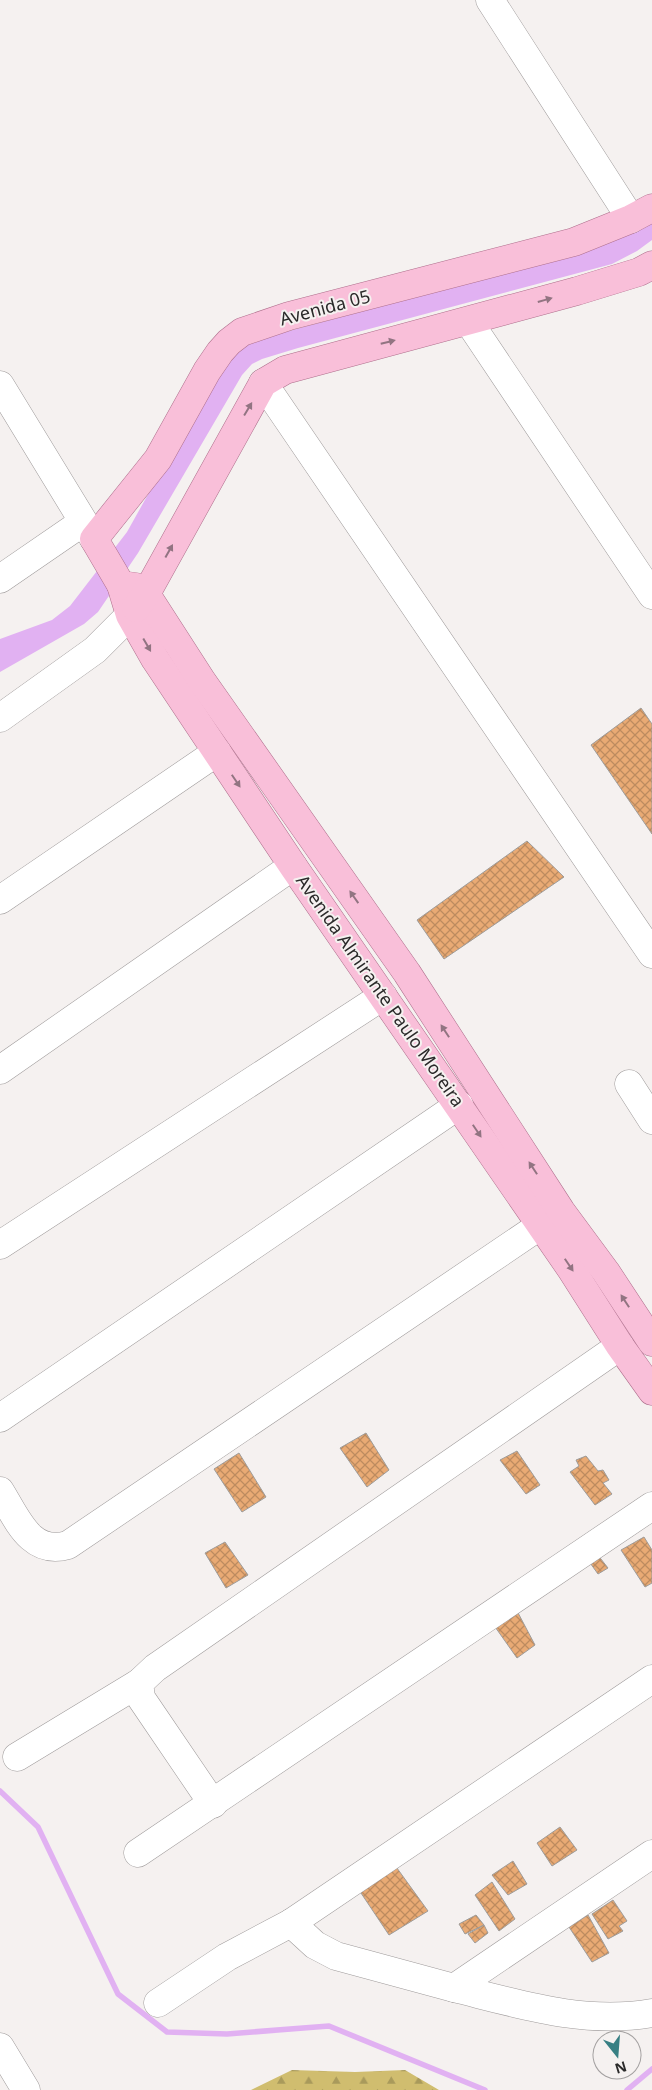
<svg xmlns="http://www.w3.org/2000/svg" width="652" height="2090" font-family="'Noto Sans',sans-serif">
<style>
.forest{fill:url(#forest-firs)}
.water{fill:#e1b1f2}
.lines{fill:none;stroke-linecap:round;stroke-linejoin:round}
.stream{stroke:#e1b1f2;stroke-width:5.5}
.building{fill:url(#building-cross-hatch);stroke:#9e9c9a}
.minor-casing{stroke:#9f9b9b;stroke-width:29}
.major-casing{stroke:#ae6f8c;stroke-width:29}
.minor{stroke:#fff;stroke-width:28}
.major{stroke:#f9bfd9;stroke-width:28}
.oneway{fill:#927482}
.labels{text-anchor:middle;stroke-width:4;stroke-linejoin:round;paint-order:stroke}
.street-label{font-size:18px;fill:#2b2a2a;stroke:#f5f1f0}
</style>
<defs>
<pattern id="forest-firs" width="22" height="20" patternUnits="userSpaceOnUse" patternTransform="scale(1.25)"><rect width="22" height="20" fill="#d0bd6f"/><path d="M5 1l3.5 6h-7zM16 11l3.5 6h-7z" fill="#a99a5b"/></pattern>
<pattern id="building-cross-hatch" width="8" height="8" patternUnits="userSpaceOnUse" patternTransform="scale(1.25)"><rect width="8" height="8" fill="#e9aa74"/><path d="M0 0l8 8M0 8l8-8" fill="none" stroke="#bd8b5f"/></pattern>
</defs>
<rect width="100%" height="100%" fill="#f5f1f0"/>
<!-- forest -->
<path class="forest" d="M 292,2070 L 355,2072 L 405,2070 L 439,2090 L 251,2090 Z"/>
<!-- water -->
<path class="water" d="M 652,219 L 652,240 L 637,251 L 612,264 L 298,348 L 262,359 L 252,364 L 242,375 L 138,553 L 98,612 L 84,624 L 0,672 L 0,639 L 52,620 L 70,606 L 127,532 L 217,371 L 248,342 L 592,249 L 630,234 Z"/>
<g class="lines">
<!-- stream -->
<g class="stream">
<path d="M 0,1791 L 38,1827 L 118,1994 L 167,2032 L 227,2034 L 329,2026 L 485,2090"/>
<path d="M 627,2090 L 652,2069"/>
</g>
</g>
<!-- building -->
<g class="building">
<path d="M 641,708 L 652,724 L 652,834 L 591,745 Z"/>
<path d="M 527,841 L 564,877 L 444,959 L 417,920 Z"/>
<path d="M 366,1433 L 389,1470 L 367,1487 L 340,1448 Z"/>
<path d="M 517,1451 L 540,1485 L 526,1494 L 500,1460 Z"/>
<path d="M 239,1453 L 266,1497 L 242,1512 L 214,1469 Z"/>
<path d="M 586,1456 L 598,1471 L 603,1470 L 609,1480 L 603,1483 L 612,1494 L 595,1505 L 570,1472 L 579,1466 L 576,1460 Z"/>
<path d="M 644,1537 L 652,1550 L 652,1583 L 645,1587 L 621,1550 Z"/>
<path d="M 225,1542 L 248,1575 L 226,1588 L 205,1553 Z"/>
<path d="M 597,1554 L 608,1568 L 598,1574 L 588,1560 Z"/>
<path d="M 516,1609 L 535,1645 L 517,1658 L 493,1624 Z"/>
<path d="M 560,1827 L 577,1850 L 552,1866 L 537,1843 Z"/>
<path d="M 513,1861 L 527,1884 L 508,1895 L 492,1875 Z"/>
<path d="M 394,1864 L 428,1911 L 389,1935 L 357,1887 Z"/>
<path d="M 492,1882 L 515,1919 L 499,1931 L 475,1895 Z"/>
<path d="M 613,1900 L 627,1921 L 619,1926 L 623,1931 L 608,1939 L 592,1914 Z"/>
<path d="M 476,1915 L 484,1925 L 465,1934 L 459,1924 Z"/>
<path d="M 588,1915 L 609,1953 L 592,1962 L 569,1927 Z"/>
<path d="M 484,1925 L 488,1933 L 475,1943 L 468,1934 Z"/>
</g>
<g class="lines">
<!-- minor casing -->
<g class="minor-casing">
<g id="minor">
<path d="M 490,0 L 631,219"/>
<path d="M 469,322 L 652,595"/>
<path d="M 263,383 L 652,954"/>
<path d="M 0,385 L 94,539"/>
<path d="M 0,579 L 83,522"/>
<path d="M 0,718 L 95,650 L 130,615"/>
<path d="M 0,900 L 217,752"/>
<path d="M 0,1070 L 293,866"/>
<path d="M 629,1084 L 652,1120"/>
<path d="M 0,1245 L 383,996"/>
<path d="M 0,1418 L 459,1105"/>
<path d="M 0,1491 C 17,1518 30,1556 68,1545 L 541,1225"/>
<path d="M 17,1757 L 139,1683"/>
<path d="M 213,1804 L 141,1698 L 139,1683 L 155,1668 L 620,1346"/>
<path d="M 138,1853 L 652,1506"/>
<path d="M 291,1923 L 315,1945 L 336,1956 L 454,1988 L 652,1854"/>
<path d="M 454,1988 C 519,2004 584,2025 652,2013"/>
<path d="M 158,2003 L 227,1957 L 291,1923 L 652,1679"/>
<path d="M 0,2047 L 26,2090"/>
</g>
</g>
<!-- major casing -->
<g class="major-casing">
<g id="major">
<path d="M 652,208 L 631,219 L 574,242 L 289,316 L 242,332 L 229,342 L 220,352 L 207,371 L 158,459 L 94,539 L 121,585 L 130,615 L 155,659 L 293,866 L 571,1269 L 620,1346 L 652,1391"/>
<path d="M 121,585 L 136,587 L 146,594 L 202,681 L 407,973 L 561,1211 L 606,1272 L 652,1342"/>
<path d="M 136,608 L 146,594 L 263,383 L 285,370 L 577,291 L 639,272 L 652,265"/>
</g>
</g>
<!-- minor -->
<use href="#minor" class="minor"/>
<!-- major -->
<use href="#major" class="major"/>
</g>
<!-- one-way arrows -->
<defs><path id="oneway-solid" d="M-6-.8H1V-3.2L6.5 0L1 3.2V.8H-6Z" transform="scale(1.25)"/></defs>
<g class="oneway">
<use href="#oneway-solid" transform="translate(545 300) rotate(-16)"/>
<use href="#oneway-solid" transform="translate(388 342) rotate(-14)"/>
<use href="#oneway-solid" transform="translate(248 409) rotate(-59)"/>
<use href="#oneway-solid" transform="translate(169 551) rotate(-61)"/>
<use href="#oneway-solid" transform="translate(147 645) rotate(60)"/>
<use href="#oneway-solid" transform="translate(236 781) rotate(56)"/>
<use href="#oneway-solid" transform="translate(354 897) rotate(-125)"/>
<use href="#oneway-solid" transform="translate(445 1031) rotate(-123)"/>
<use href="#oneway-solid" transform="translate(477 1131) rotate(56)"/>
<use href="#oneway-solid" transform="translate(533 1168) rotate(-123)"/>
<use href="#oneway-solid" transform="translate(569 1265) rotate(56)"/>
<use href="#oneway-solid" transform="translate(625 1301) rotate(-123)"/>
</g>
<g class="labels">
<!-- street labels -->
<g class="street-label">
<text transform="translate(325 308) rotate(-15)" y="6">Avenida 05</text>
<text transform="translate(380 991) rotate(55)" y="6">Avenida Almirante Paulo Moreira</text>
</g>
</g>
<!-- north arrow -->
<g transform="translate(617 2055) rotate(163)"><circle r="24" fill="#f5f1f0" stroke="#a4a1a1"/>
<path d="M0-4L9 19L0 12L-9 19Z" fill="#377f83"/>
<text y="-8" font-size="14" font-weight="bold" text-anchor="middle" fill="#2b2a2a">N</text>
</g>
</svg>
